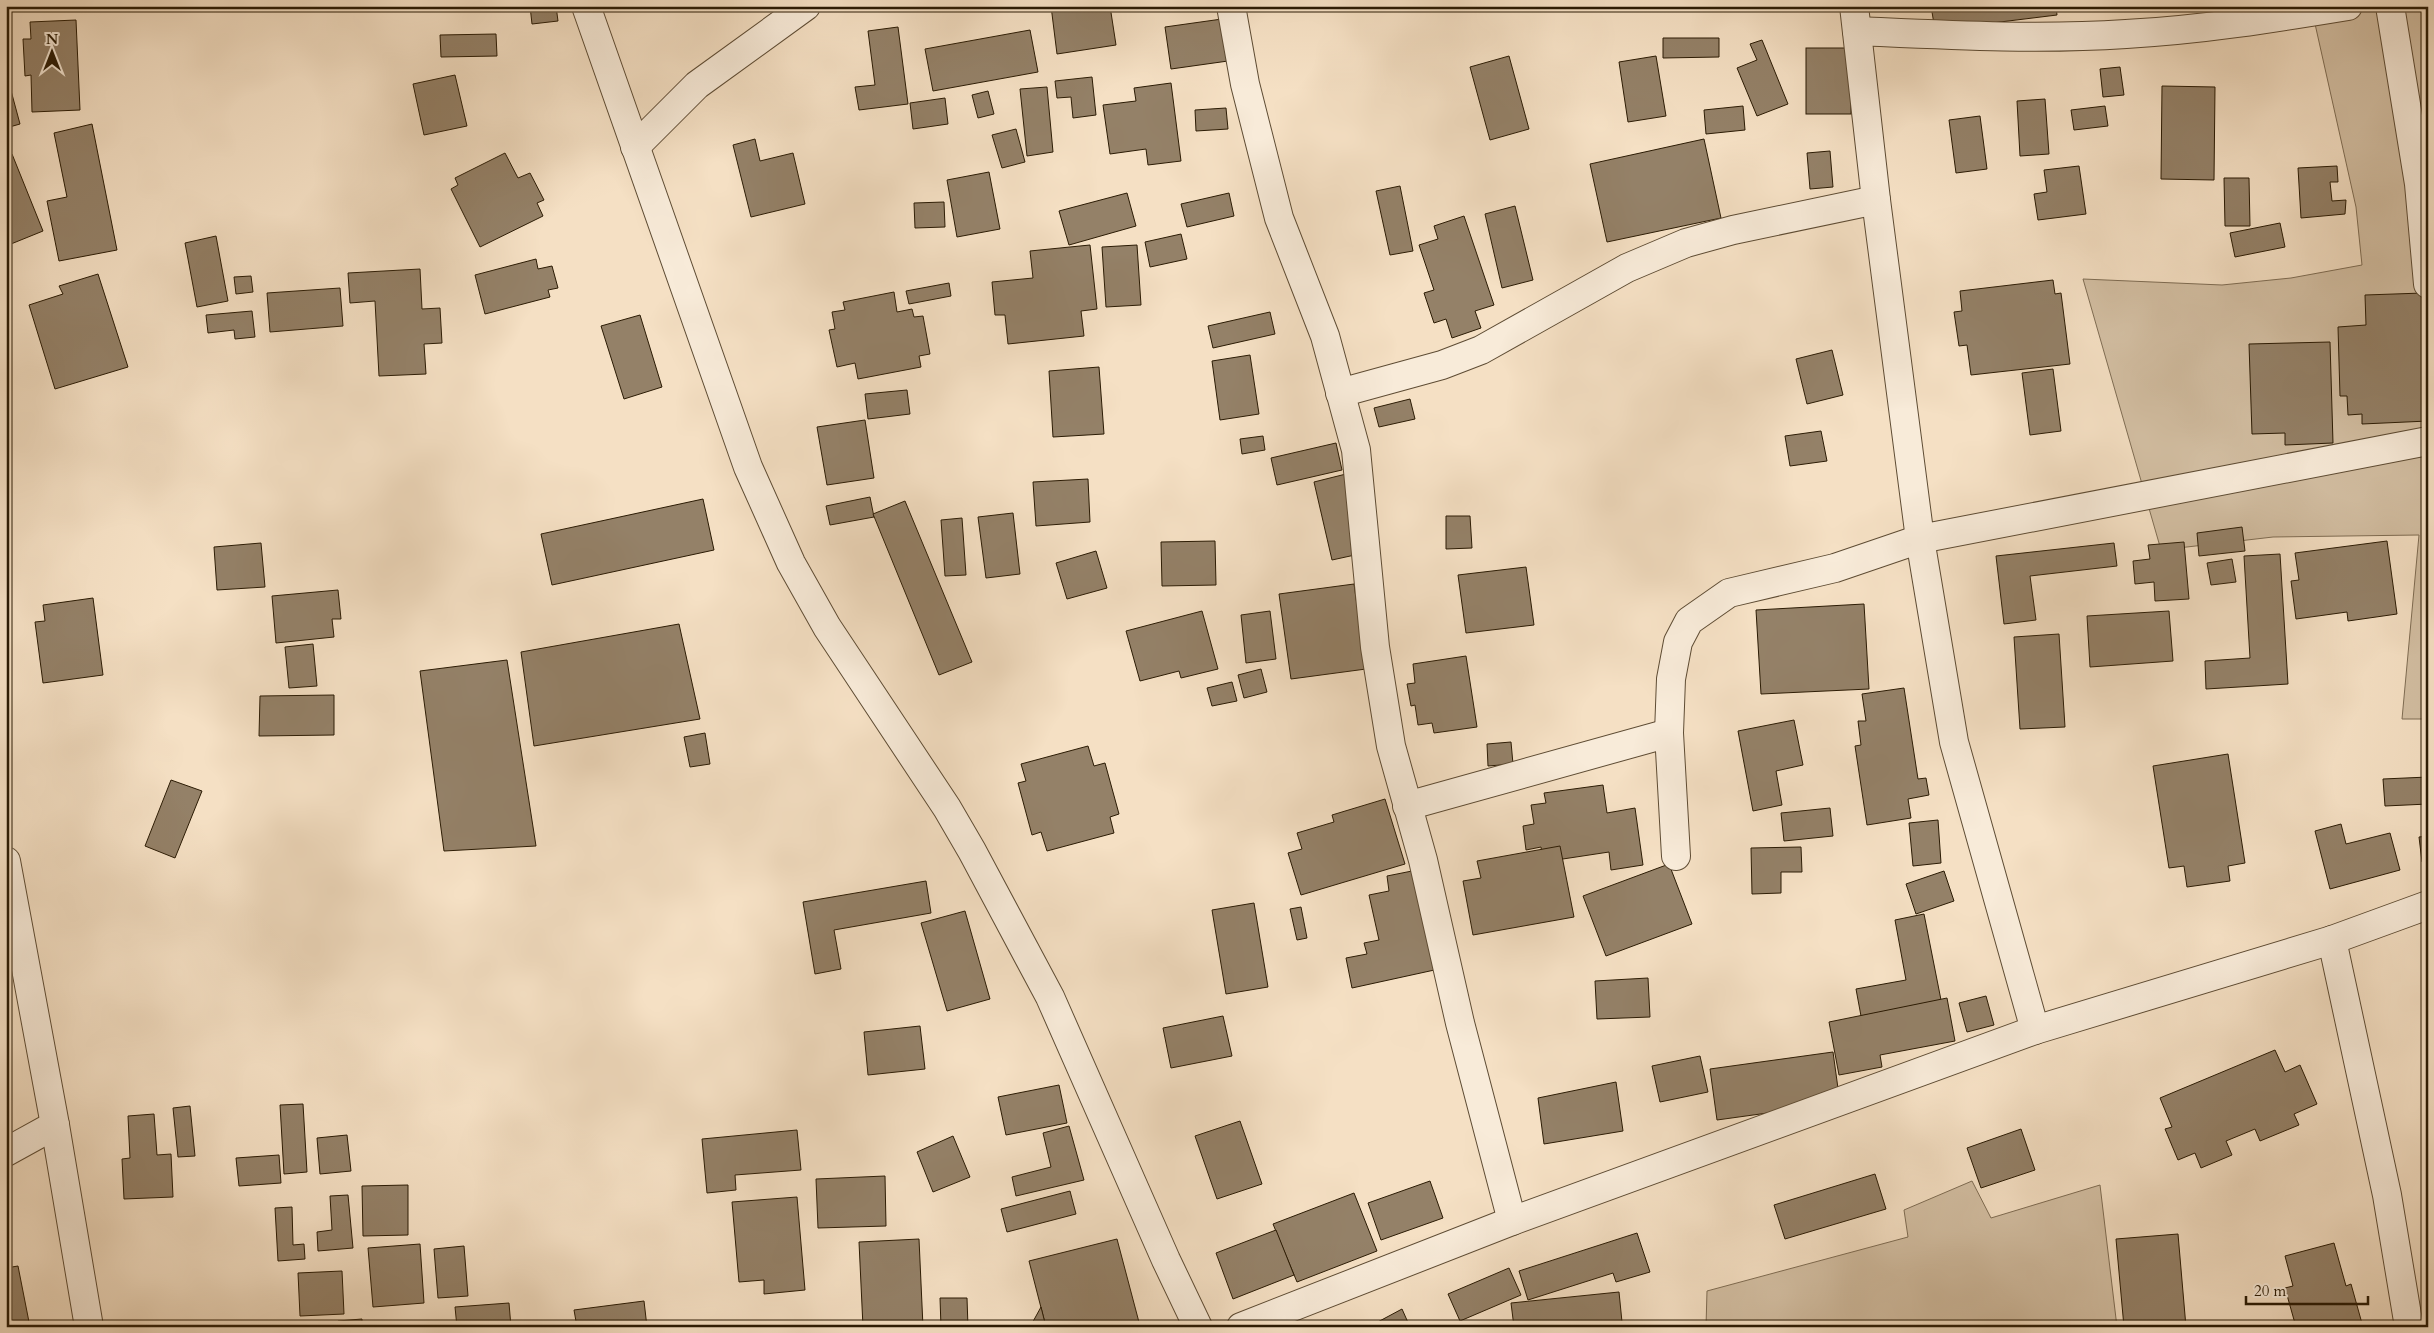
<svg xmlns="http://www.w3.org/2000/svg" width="2434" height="1333" font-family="Cardo,serif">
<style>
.green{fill:#d3bfa3;stroke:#7f6d54}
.building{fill:#948168;stroke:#2b1b04}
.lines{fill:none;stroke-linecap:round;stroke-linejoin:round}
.minor-casing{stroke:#5e4c34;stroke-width:30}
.tertiary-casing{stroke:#5e4c34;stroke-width:30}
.minor{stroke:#f8ebd9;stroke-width:28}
.tertiary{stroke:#f8ebd9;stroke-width:28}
</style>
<rect width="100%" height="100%" fill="#f5e0c4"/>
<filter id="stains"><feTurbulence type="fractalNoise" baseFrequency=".004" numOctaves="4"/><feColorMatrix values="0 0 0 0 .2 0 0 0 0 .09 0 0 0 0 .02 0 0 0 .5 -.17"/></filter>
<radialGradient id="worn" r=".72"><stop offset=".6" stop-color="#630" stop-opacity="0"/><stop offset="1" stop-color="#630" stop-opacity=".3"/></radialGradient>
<!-- green -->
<g class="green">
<path d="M 2311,6 L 2428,6 L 2428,719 L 2402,719 L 2419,535 L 2273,537 L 2161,550 L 2083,279 L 2222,285 L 2291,278 L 2362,265 L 2356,207 Z"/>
<path d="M 1972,1181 L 1991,1218 L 2100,1185 L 2117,1327 L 1706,1327 L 1707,1291 L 1908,1237 L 1904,1210 Z"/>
</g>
<!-- building -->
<g class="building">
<path d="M 530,6 L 556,6 L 558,21 L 532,24 Z"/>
<path d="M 1051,6 L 1110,6 L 1116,45 L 1057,54 Z"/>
<path d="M 1114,6 L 1130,6 L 1130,10 L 1115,11 Z"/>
<path d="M 1931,6 L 2056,6 L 2057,15 L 1935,30 Z"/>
<path d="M 1222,19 L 1228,61 L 1171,69 L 1165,27 Z"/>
<path d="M 76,20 L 80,110 L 32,112 L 31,75 L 25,76 L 23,39 L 31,39 L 30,22 Z"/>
<path d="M 898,27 L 908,104 L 859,110 L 855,87 L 875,85 L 868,31 Z"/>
<path d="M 1030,30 L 1038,72 L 933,91 L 925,49 Z"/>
<path d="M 496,34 L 497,56 L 441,57 L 440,35 Z"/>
<path d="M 1663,38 L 1719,38 L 1719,57 L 1663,58 Z"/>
<path d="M 1762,40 L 1788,104 L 1757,116 L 1737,68 L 1757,60 L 1750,44 Z"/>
<rect x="1806" y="48" width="45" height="66"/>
<path d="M 1509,56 L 1529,129 L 1490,140 L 1470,67 Z"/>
<path d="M 1656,56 L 1666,116 L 1628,122 L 1619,62 Z"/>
<path d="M 2120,67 L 2124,95 L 2103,97 L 2100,69 Z"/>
<path d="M 6,72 L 20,124 L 6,128 Z"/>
<path d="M 455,75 L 467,126 L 424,135 L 413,84 Z"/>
<path d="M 1092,77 L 1096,115 L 1073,118 L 1071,97 L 1057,98 L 1055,81 Z"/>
<path d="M 1171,83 L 1181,161 L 1148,165 L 1146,149 L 1110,154 L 1103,105 L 1136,101 L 1134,88 Z"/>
<path d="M 2162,86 L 2215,87 L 2214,180 L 2161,179 Z"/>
<path d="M 1047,87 L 1053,152 L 1027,156 L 1020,89 Z"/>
<path d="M 988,91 L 994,114 L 978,118 L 972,95 Z"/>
<path d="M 945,98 L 948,124 L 913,129 L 910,103 Z"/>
<path d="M 2045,99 L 2049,154 L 2020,156 L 2017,101 Z"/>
<path d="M 1743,106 L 1745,130 L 1706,134 L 1704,110 Z"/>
<path d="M 2105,106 L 2108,126 L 2074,130 L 2071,110 Z"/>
<path d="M 1226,108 L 1228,129 L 1196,131 L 1195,110 Z"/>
<path d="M 1980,116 L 1987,169 L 1956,173 L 1949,120 Z"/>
<path d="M 92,124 L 117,250 L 59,261 L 47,201 L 67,197 L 54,133 Z"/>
<path d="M 1016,129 L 1025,162 L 1002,168 L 992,135 Z"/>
<path d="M 755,139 L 760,161 L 793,153 L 805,204 L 751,217 L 733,145 Z"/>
<path d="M 1704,139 L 1721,218 L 1607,242 L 1590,164 Z"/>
<path d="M 1830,151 L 1833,187 L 1810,189 L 1807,153 Z"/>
<path d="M 505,153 L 518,178 L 530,173 L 544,200 L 537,203 L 543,216 L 480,247 L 451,189 L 458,185 L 455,178 Z"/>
<path d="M 12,154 L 43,231 L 6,246 L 6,156 Z"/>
<path d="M 2079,166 L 2086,214 L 2038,220 L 2034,194 L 2047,192 L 2044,170 Z"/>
<path d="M 2337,166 L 2338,182 L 2330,182 L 2332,201 L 2346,200 L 2345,214 L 2301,218 L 2298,168 Z"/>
<path d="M 989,172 L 1000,229 L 957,237 L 947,180 Z"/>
<path d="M 2224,178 L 2249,178 L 2250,226 L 2225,226 Z"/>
<path d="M 1400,186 L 1413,251 L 1390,255 L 1376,191 Z"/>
<path d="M 1127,193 L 1136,226 L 1069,245 L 1059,211 Z"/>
<path d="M 1229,193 L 1234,216 L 1187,227 L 1181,204 Z"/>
<path d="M 944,202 L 945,227 L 915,228 L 914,203 Z"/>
<path d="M 1515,206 L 1533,280 L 1502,288 L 1485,214 Z"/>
<path d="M 1464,216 L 1494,305 L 1475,311 L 1481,328 L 1452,338 L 1446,319 L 1434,323 L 1424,293 L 1434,290 L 1419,245 L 1438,239 L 1434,226 Z"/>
<path d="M 2280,223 L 2285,247 L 2235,257 L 2230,233 Z"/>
<path d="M 1181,234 L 1187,259 L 1150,267 L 1145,242 Z"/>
<path d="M 216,236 L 228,301 L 197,307 L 185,243 Z"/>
<path d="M 1090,245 L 1097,309 L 1081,311 L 1084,336 L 1008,344 L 1005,315 L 995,315 L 992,282 L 1033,278 L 1030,251 Z"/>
<path d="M 1137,245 L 1141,305 L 1106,307 L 1102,247 Z"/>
<path d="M 536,259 L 538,269 L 552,266 L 558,288 L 548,290 L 550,297 L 485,314 L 475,275 Z"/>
<path d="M 420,269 L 422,309 L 440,308 L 442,343 L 424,344 L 426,374 L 379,376 L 375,301 L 350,303 L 348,273 Z"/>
<path d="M 98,274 L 128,367 L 55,389 L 29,305 L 63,294 L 59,286 Z"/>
<path d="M 251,276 L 253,292 L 236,294 L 234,277 Z"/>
<path d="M 2053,280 L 2055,294 L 2061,293 L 2070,364 L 1971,375 L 1967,345 L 1959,346 L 1954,312 L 1962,311 L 1960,291 Z"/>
<path d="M 949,283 L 951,296 L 909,304 L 906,291 Z"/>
<path d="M 340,288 L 343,326 L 270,332 L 267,293 Z"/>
<path d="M 894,292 L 897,312 L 912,309 L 914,317 L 923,316 L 930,354 L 919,356 L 921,367 L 858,379 L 855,363 L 837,367 L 829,330 L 835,329 L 832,312 L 845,310 L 843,302 Z"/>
<path d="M 2423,293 L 2428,421 L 2362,424 L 2362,414 L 2348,415 L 2347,396 L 2340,396 L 2338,327 L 2366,325 L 2365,295 Z"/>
<path d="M 252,311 L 255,337 L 235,339 L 234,330 L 208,333 L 206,315 Z"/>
<path d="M 1270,312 L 1275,334 L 1213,348 L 1208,326 Z"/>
<path d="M 640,315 L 662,387 L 624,399 L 601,326 Z"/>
<path d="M 2330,342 L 2333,443 L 2285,445 L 2285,433 L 2252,434 L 2249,344 Z"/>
<path d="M 1832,350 L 1843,395 L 1807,404 L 1796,359 Z"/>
<path d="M 1250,355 L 1259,414 L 1220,420 L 1212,361 Z"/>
<path d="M 1099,367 L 1104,434 L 1053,437 L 1049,371 Z"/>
<path d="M 2053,369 L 2061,431 L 2030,435 L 2022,373 Z"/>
<path d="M 907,390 L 910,414 L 868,419 L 865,394 Z"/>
<path d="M 1410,399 L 1415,419 L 1379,427 L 1374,408 Z"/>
<path d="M 865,420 L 874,478 L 827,485 L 817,427 Z"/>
<path d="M 1821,431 L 1827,461 L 1790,466 L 1785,436 Z"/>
<path d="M 1263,436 L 1265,450 L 1242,454 L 1240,439 Z"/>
<path d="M 1336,443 L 1342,470 L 1277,485 L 1271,458 Z"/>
<path d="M 1346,474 L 1364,553 L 1332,560 L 1314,482 Z"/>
<path d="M 1088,479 L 1090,522 L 1036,526 L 1033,482 Z"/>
<path d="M 870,497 L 874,517 L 830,525 L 826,506 Z"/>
<path d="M 703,499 L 714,550 L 552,585 L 541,534 Z"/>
<path d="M 905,501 L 972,662 L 939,675 L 873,514 Z"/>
<path d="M 1013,513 L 1020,574 L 986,578 L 978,517 Z"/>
<path d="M 1446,516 L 1470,516 L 1472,548 L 1446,549 Z"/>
<path d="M 962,518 L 966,575 L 945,576 L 941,520 Z"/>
<path d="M 2242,527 L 2245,551 L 2199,556 L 2197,533 Z"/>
<path d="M 1215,541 L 1216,585 L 1162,586 L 1161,542 Z"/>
<path d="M 2387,541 L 2397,614 L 2348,621 L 2347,612 L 2296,619 L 2291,581 L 2299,580 L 2295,553 Z"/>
<path d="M 2184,542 L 2189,599 L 2155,601 L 2154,582 L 2135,584 L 2133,561 L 2150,559 L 2148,545 Z"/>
<path d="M 261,543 L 265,587 L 217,590 L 214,547 Z"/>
<path d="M 2114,543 L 2117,566 L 2030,576 L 2036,620 L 2004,624 L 1996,556 Z"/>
<path d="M 1096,551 L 1107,588 L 1067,599 L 1056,563 Z"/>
<path d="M 2280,554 L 2288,684 L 2206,689 L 2205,661 L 2250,658 L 2244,556 Z"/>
<path d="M 2232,559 L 2236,582 L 2211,585 L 2207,563 Z"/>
<path d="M 1526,567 L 1534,625 L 1466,633 L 1458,575 Z"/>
<path d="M 1354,584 L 1366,669 L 1291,679 L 1279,594 Z"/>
<path d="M 338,590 L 341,619 L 332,619 L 334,637 L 276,643 L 272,596 Z"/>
<path d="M 93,598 L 103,675 L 43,683 L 35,622 L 45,621 L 43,605 Z"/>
<path d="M 1864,604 L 1869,689 L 1761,694 L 1756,610 Z"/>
<path d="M 1202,611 L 1218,669 L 1181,678 L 1179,671 L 1140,681 L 1126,631 Z"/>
<path d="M 1270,611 L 1276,659 L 1246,663 L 1241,615 Z"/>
<path d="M 2169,611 L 2173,661 L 2090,667 L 2087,616 Z"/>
<path d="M 679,624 L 700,719 L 534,746 L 521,652 Z"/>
<path d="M 2059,634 L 2065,727 L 2020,729 L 2014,637 Z"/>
<path d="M 313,644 L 317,686 L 289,688 L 285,647 Z"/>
<path d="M 1466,656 L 1477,727 L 1434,733 L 1432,723 L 1418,725 L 1415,705 L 1411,706 L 1407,684 L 1415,683 L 1413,664 Z"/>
<path d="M 507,660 L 536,846 L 444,851 L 420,671 Z"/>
<path d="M 1261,669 L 1267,692 L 1244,698 L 1238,675 Z"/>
<path d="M 1232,682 L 1237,701 L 1212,706 L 1207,688 Z"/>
<path d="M 1904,688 L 1918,779 L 1926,778 L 1929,795 L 1908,799 L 1911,818 L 1867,825 L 1855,746 L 1861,745 L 1858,721 L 1866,721 L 1862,694 Z"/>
<path d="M 334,695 L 334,735 L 259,736 L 260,696 Z"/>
<path d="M 1794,720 L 1803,765 L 1776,771 L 1782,805 L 1753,811 L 1738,731 Z"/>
<path d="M 705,733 L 710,764 L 690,767 L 684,737 Z"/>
<path d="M 1511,742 L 1513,764 L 1488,766 L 1487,744 Z"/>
<path d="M 1088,746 L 1094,766 L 1105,763 L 1119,814 L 1110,817 L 1114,833 L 1047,851 L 1041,832 L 1032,835 L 1018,783 L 1026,781 L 1021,764 Z"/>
<path d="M 2228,754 L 2245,863 L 2228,866 L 2230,881 L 2187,887 L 2184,866 L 2169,868 L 2153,766 Z"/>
<path d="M 2428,777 L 2428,804 L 2385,806 L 2383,779 Z"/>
<path d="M 171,780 L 202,791 L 175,858 L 145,846 Z"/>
<path d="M 1603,785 L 1607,813 L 1635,808 L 1643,865 L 1611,870 L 1609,852 L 1543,862 L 1541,847 L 1526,850 L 1523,826 L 1534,824 L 1531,805 L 1546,803 L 1544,793 Z"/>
<path d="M 1385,799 L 1405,864 L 1301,895 L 1288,853 L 1302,849 L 1297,833 L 1334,822 L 1332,815 Z"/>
<path d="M 1830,808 L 1833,836 L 1784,841 L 1781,813 Z"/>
<path d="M 1938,820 L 1941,863 L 1913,866 L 1909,823 Z"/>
<path d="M 2341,824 L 2346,844 L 2390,833 L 2400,870 L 2330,889 L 2315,831 Z"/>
<path d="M 2428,836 L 2428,861 L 2422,862 L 2419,837 Z"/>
<path d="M 1560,846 L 1574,917 L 1473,935 L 1463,881 L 1481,878 L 1477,861 Z"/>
<path d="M 1801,847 L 1802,872 L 1781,872 L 1781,893 L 1752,894 L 1751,848 Z"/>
<path d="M 1669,864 L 1692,924 L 1606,956 L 1583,896 Z"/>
<path d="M 1417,870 L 1439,969 L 1352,988 L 1346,958 L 1367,954 L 1364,943 L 1379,940 L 1369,895 L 1389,891 L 1387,876 Z"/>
<path d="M 1944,871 L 1954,901 L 1916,914 L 1906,884 Z"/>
<path d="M 926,881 L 931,913 L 834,930 L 841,969 L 815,974 L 803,902 Z"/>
<path d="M 1254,903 L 1268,987 L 1226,994 L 1212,910 Z"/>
<path d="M 1301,907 L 1307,938 L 1297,940 L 1290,909 Z"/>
<path d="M 965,911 L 990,999 L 947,1011 L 921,923 Z"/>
<path d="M 1924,914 L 1941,1000 L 1861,1016 L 1856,989 L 1906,980 L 1895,920 Z"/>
<path d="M 1648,978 L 1650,1017 L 1597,1019 L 1595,981 Z"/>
<path d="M 1986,996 L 1994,1025 L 1967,1032 L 1959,1003 Z"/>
<path d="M 1947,998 L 1955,1041 L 1880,1055 L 1882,1067 L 1839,1075 L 1829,1022 Z"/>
<path d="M 1223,1016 L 1232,1056 L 1171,1068 L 1163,1028 Z"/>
<path d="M 920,1026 L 925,1069 L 868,1075 L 864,1032 Z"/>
<path d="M 2275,1050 L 2285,1072 L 2300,1065 L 2317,1104 L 2294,1114 L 2299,1125 L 2260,1141 L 2255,1129 L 2226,1141 L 2232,1155 L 2201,1168 L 2195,1153 L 2178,1160 L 2165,1129 L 2172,1127 L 2160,1098 Z"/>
<path d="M 1833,1052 L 1840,1103 L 1717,1120 L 1710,1069 Z"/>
<path d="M 1700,1056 L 1708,1092 L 1660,1102 L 1652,1066 Z"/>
<path d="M 1616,1082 L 1623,1131 L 1544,1144 L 1538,1098 Z"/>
<path d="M 1059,1085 L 1067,1123 L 1006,1135 L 998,1097 Z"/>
<path d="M 303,1104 L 307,1172 L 284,1174 L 280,1105 Z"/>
<path d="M 190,1106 L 195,1156 L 178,1157 L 173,1108 Z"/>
<path d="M 154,1114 L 157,1155 L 171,1154 L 173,1197 L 124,1199 L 122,1159 L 130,1158 L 128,1116 Z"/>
<path d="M 1240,1121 L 1262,1184 L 1217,1199 L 1195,1136 Z"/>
<path d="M 1069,1126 L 1084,1180 L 1016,1196 L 1012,1177 L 1051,1167 L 1043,1133 Z"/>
<path d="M 2021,1129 L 2035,1170 L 1981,1188 L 1967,1148 Z"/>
<path d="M 797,1130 L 801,1170 L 735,1175 L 736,1190 L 707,1193 L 702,1139 Z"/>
<path d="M 347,1135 L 351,1171 L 320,1174 L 317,1138 Z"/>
<path d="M 953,1136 L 970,1177 L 933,1192 L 917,1152 Z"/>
<path d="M 279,1155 L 281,1183 L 239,1186 L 236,1158 Z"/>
<path d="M 1875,1174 L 1886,1209 L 1785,1239 L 1774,1205 Z"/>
<path d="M 885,1176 L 886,1226 L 818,1228 L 816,1179 Z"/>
<path d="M 1430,1181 L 1443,1218 L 1381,1240 L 1368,1203 Z"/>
<path d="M 408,1185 L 408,1235 L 363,1236 L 362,1186 Z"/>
<path d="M 1070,1191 L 1076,1214 L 1007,1232 L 1001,1209 Z"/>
<path d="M 1354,1193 L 1377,1251 L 1297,1282 L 1273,1224 Z"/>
<path d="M 348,1195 L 353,1248 L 318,1251 L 317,1232 L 332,1230 L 330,1196 Z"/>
<path d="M 797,1197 L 805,1290 L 764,1294 L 764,1280 L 739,1282 L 732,1202 Z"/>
<path d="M 292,1207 L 293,1245 L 304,1244 L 305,1259 L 278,1261 L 275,1208 Z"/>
<path d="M 1276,1230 L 1294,1275 L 1233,1299 L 1216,1253 Z"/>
<path d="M 1637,1233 L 1650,1272 L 1616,1282 L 1613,1273 L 1528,1300 L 1519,1271 Z"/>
<path d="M 2178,1234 L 2186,1327 L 2124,1327 L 2116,1239 Z"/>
<path d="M 919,1239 L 923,1327 L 863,1327 L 859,1242 Z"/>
<path d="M 1117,1239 L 1140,1326 L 1046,1327 L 1029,1261 Z"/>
<path d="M 2334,1243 L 2346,1286 L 2351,1284 L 2363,1327 L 2296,1327 L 2285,1288 L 2293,1286 L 2285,1256 Z"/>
<path d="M 420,1244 L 424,1303 L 373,1307 L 368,1248 Z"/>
<path d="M 464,1246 L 468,1296 L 438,1298 L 434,1249 Z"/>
<path d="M 18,1266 L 30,1327 L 6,1327 L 6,1268 Z"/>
<path d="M 1509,1268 L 1521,1295 L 1460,1321 L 1448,1294 Z"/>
<path d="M 342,1271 L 344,1314 L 300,1316 L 298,1273 Z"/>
<path d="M 1619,1292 L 1622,1322 L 1570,1327 L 1514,1327 L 1511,1303 Z"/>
<path d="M 940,1298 L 967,1298 L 968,1327 L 941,1327 Z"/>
<path d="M 644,1301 L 647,1327 L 577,1327 L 574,1310 Z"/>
<path d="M 509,1303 L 511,1327 L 457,1327 L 455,1307 Z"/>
<path d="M 1041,1307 L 1046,1327 L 1030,1327 Z"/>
<path d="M 1402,1309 L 1410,1327 L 1375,1327 L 1374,1324 Z"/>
<path d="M 362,1319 L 362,1327 L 339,1327 L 338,1321 Z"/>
<path d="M 253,1324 L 253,1327 L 207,1327 Z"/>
</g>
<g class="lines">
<!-- minor casing -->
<g class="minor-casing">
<g id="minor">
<path d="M 586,6 L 748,467 L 791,563 L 827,627 L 947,808 L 972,851 L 1050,997 L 1166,1260 L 1198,1327"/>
<path d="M 1231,6 L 1245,84 L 1279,218 L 1325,336 L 1356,450 L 1375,647 L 1391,746 L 1423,860 L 1460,1023 L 1512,1221"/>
<path d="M 1854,6 L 1876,200 L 1920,539 L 1954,742 L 2035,1030"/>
<path d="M 2390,6 L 2419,184 L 2428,284"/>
<path d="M 1857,31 C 1947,35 2036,40 2126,34 C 2201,30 2275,18 2348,6"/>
<path d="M 635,147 L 697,85 L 806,6"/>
<path d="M 1340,393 L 1442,365 L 1481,350 L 1627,268 L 1686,243 L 1733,230 L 1876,200"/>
<path d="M 1407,806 L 1669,733"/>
<path d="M 1676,856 L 1669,733 L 1671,679 L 1678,642 L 1689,621 L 1729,593 L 1835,568 L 1920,539 L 2428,441"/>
<path d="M 6,861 L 55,1125 L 89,1327"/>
<path d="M 2332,940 L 2387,1195 L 2409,1327"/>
<path d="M 6,1152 L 55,1125"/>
</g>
</g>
<!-- tertiary casing -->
<g class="tertiary-casing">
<path id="tertiary" d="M 1241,1327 L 1512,1221 L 2035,1030 L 2332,940 L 2428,905"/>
</g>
<!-- minor -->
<use href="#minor" class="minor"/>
<!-- tertiary -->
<use href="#tertiary" class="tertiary"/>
</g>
<!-- margin -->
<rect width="2434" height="1333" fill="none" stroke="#f5e0c4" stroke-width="25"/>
<rect x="8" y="8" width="2419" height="1318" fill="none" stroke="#2b1b04" stroke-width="2.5"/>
<rect x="12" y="12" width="2409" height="1308" fill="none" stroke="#2b1b04"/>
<!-- north arrow -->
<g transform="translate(52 52)" stroke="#f8ebd9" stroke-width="4" paint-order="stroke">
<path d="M0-4L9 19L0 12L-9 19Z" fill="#2b1b04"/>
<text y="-8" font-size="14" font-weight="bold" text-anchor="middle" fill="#2b1b04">N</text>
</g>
<!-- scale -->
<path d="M2246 1296v8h122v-8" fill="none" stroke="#2b1b04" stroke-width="2.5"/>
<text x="2254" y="1296" font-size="15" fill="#2b1b04" stroke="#f8ebd9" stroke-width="4" paint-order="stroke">20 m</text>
<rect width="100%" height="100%" filter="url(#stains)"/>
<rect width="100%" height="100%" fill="url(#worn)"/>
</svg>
